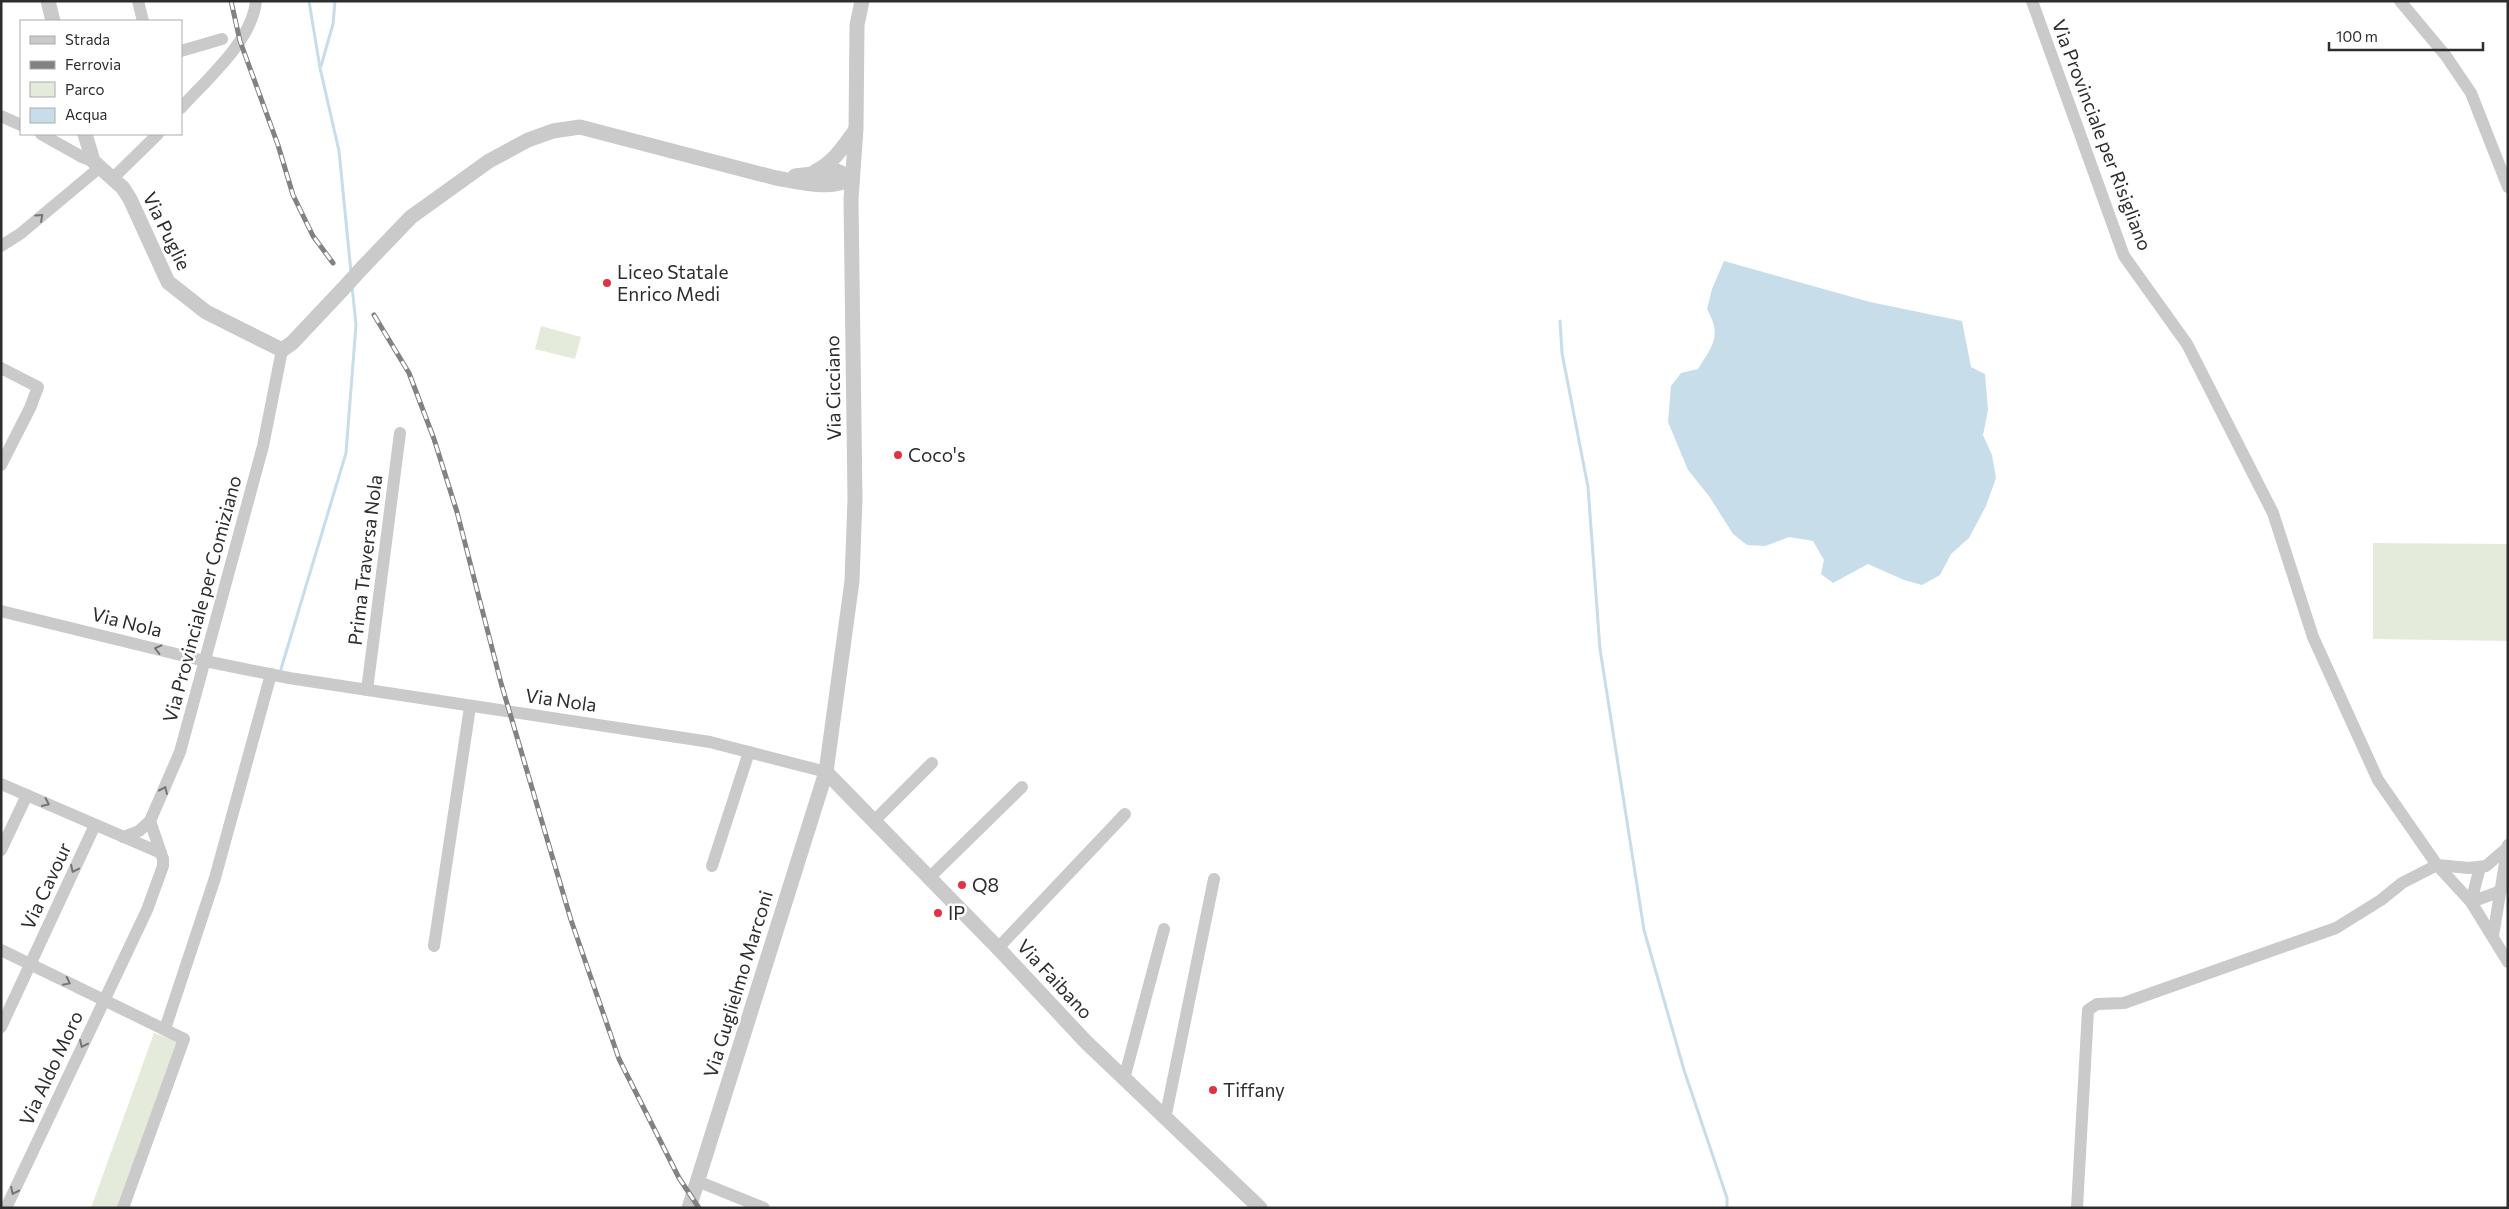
<svg xmlns="http://www.w3.org/2000/svg" width="2509" height="1209" font-family="Commissioner,sans-serif">
<style>
.green{fill:#e4ebdb}
.water{fill:#c7ddea}
.lines{fill:none;stroke-linecap:round;stroke-linejoin:round}
.stream{stroke:#c7ddea;stroke-width:3}
.minor{stroke:#cacaca;stroke-width:12}
.tertiary{stroke:#cacaca;stroke-width:15}
.rail-casing{stroke:#828282;stroke-width:5}
.rail{stroke:#fff;stroke-width:3;stroke-dasharray:9;stroke-linecap:butt}
.tertiary-bridge{stroke:#cacaca;stroke-width:15}
.oneway{stroke:#747474}
.poi-dot{fill:#e13342;stroke:#fff;stroke-width:2}
.labels{text-anchor:middle;stroke-width:5;stroke-linejoin:round;paint-order:stroke}
.street-label{font-size:19px;fill:#2d2d2d;stroke:#fff}
.poi-label{font-size:19px;fill:#2d2d2d;stroke:#fff;text-anchor:start}
</style>
<rect width="100%" height="100%" fill="#fff"/>
<!-- green -->
<g class="green">
<path d="M 541,326 L 581,337 L 575,359 L 535,349 Z"/>
<path d="M 2373,543 L 2508,544 L 2508,641 L 2373,639 Z"/>
<path d="M 154,1033 L 178,1041 L 118,1208 L 91,1208 Z"/>
</g>
<!-- water -->
<path class="water" d="M 1724,261 L 1870,302 L 1962,321 L 1971,367 L 1985,374 L 1988,410 L 1983,435 L 1992,455 L 1996,478 L 1986,506 L 1969,538 L 1951,554 L 1940,575 L 1922,585 L 1904,580 L 1868,564 L 1833,583 L 1821,574 L 1824,560 L 1813,541 L 1789,537 L 1765,546 L 1747,545 L 1733,534 L 1709,496 L 1688,470 L 1668,422 L 1671,386 L 1681,373 L 1698,369 C 1713,345 1722,336 1707,309 L 1712,289 Z"/>
<g class="lines">
<!-- stream -->
<g class="stream">
<path d="M 309,1 L 320,68 L 339,151 L 351,272"/>
<path d="M 321,66 L 333,24 L 335,1"/>
<path d="M 1560,321 L 1562,353 L 1588,487 L 1600,649 L 1644,930 L 1684,1070 L 1727,1198 L 1727,1208"/>
<path d="M 281,669 L 346,453 L 356,325 L 352,286"/>
</g>
<!-- minor -->
<g class="minor">
<path d="M 138,1 L 143,21"/>
<path d="M 2032,1 L 2124,256 L 2187,344 L 2273,513 L 2313,637 L 2378,780 L 2437,865 L 2471,902 L 2508,962"/>
<path d="M 2400,1 L 2446,56 L 2471,93 L 2508,187"/>
<path d="M 181,51 L 222,39"/>
<path d="M 181,108 C 207,79 252,41 256,1"/>
<path d="M 1,116 L 21,125"/>
<path d="M 41,134 L 82,157 L 93,161"/>
<path d="M 112,179 L 158,134"/>
<path d="M 1,246 L 20,234 L 99,168"/>
<path d="M 1,368 L 38,387 L 30,408 L 1,465"/>
<path d="M 1,611 L 205,661 L 289,678 L 710,742 L 826,772"/>
<path d="M 367,690 L 400,433"/>
<path d="M 1,784 L 161,853"/>
<path d="M 874,821 L 932,763"/>
<path d="M 123,837 L 139,831 L 150,821 L 180,752 L 263,446 L 282,350"/>
<path d="M 1,850 L 27,795"/>
<path d="M 712,866 L 749,752"/>
<path d="M 2480,867 L 2471,902 L 2501,891"/>
<path d="M 929,878 L 1022,787"/>
<path d="M 2493,936 L 2508,845"/>
<path d="M 434,946 L 470,707"/>
<path d="M 998,948 L 1125,814"/>
<path d="M 1,950 L 184,1039 L 123,1208"/>
<path d="M 1,1027 L 95,825"/>
<path d="M 165,1029 L 215,878 L 271,674"/>
<path d="M 1124,1079 L 1164,929"/>
<path d="M 1165,1119 L 1214,879"/>
<path d="M 697,1181 L 764,1208"/>
<path d="M 6,1208 L 147,910 L 163,866 L 163,859 L 150,821"/>
<path d="M 2077,1208 L 2088,1010 L 2097,1004 L 2124,1003 L 2336,928 L 2381,900 L 2402,883 L 2437,865 L 2469,868 L 2486,866 L 2507,848"/>
</g>
<!-- tertiary -->
<g class="tertiary">
<path d="M 48,1 L 53,21"/>
<path d="M 85,134 L 93,161 L 123,188 L 130,199 L 168,282 L 206,312 L 282,350 L 292,343 L 342,290"/>
<path d="M 816,171 C 834,162 843,147 855,131"/>
<path d="M 795,176 L 837,171 L 852,178"/>
<path d="M 363,267 L 411,217 L 489,161 L 528,140 L 553,131 L 580,127 L 776,178 C 799,182 831,191 852,178"/>
<path d="M 826,772 L 998,948 L 1086,1042 L 1260,1208"/>
<path d="M 689,1208 L 826,772 L 852,581 L 855,499 L 851,199 L 856,129 L 857,25 L 862,1"/>
</g>
<!-- rail casing -->
<g class="rail-casing">
<g id="rail">
<path d="M 231,1 L 240,41 L 278,145 L 293,195 L 313,236 L 333,263"/>
<path d="M 374,315 L 409,373 L 434,439 L 457,512 L 501,683 L 571,920 L 619,1059 L 679,1178 L 699,1208"/>
</g>
</g>
<!-- rail -->
<use href="#rail" class="rail"/>
<!-- tertiary-bridge -->
<path class="tertiary-bridge" d="M 342,290 L 363,267"/>
</g>
<!-- one-way arrows -->
<defs><path id="oneway-chevron" d="M-2-3.5L2.5 0L-2 3.5" fill="none" stroke-width="1.6" stroke-linecap="round" stroke-linejoin="round" transform="scale(1.25)"/></defs>
<g class="oneway">
<use href="#oneway-chevron" transform="translate(40 217) rotate(-42)"/>
<use href="#oneway-chevron" transform="translate(158 649) rotate(-166)"/>
<use href="#oneway-chevron" transform="translate(164 790) rotate(-66)"/>
<use href="#oneway-chevron" transform="translate(46 803) rotate(24)"/>
<use href="#oneway-chevron" transform="translate(74 869) rotate(115)"/>
<use href="#oneway-chevron" transform="translate(67 982) rotate(26)"/>
<use href="#oneway-chevron" transform="translate(83 1044) rotate(115)"/>
<use href="#oneway-chevron" transform="translate(14 1191) rotate(115)"/>
</g>
<!-- markers -->
<g class="poi-dot">
<circle cx="607" cy="283" r="5"/>
<circle cx="898" cy="455" r="5"/>
<circle cx="962" cy="885" r="5"/>
<circle cx="938" cy="913" r="5"/>
<circle cx="1213" cy="1090" r="5"/>
</g>
<g class="labels">
<!-- street labels -->
<g class="street-label">
<text transform="translate(2102 135) rotate(69)" y="7">Via Provinciale per Risigliano</text>
<text transform="translate(167 231) rotate(64)" y="7">Via Puglie</text>
<text transform="translate(833 388) rotate(-91)" y="7">Via Cicciano</text>
<text transform="translate(365 560) rotate(-83)" y="7">Prima Traversa Nola</text>
<text transform="translate(202 599) rotate(-75)" y="7">Via Provinciale per Comiziano</text>
<text transform="translate(127 622) rotate(14)" y="7">Via Nola</text>
<text transform="translate(561 700) rotate(8)" y="7">Via Nola</text>
<text transform="translate(46 886) rotate(-65)" y="7">Via Cavour</text>
<text transform="translate(1055 979) rotate(47)" y="7">Via Faibano</text>
<text transform="translate(738 984) rotate(-73)" y="7">Via Guglielmo Marconi</text>
<text transform="translate(51 1068) rotate(-65)" y="7">Via Aldo Moro</text>
</g>
<!-- poi labels -->
<g class="poi-label">
<text x="617" y="279">Liceo Statale<tspan x="617" dy="22">Enrico Medi</tspan></text>
<text x="908" y="462">Coco's</text>
<text x="972" y="892">Q8</text>
<text x="948" y="920">IP</text>
<text x="1223" y="1097">Tiffany</text>
</g>
</g>
<!-- border -->
<rect width="2509" height="1209" fill="none" stroke="#2d2d2d" stroke-width="5"/>
<!-- legend -->
<rect x="20" y="20" width="162" height="115" fill="#ffffff" stroke="#ababab"/>
<rect x="30" y="36" width="25" height="8" fill="#cacaca" stroke="#ababab"/>
<text x="65" y="45" font-size="15" fill="#2d2d2d">Strada</text>
<rect x="30" y="61" width="25" height="8" fill="#828282" stroke="#ababab"/>
<text x="65" y="70" font-size="15" fill="#2d2d2d">Ferrovia</text>
<rect x="30" y="82" width="25" height="15" fill="#e4ebdb" stroke="#ababab"/>
<text x="65" y="95" font-size="15" fill="#2d2d2d">Parco</text>
<rect x="30" y="108" width="25" height="15" fill="#c7ddea" stroke="#ababab"/>
<text x="65" y="120" font-size="15" fill="#2d2d2d">Acqua</text>
<!-- scale -->
<path d="M2329 42v8h154v-8" fill="none" stroke="#2d2d2d" stroke-width="2.5"/>
<text x="2336" y="42" font-size="15" fill="#2d2d2d" stroke="#ffffff" stroke-width="4" paint-order="stroke">100 m</text>
</svg>
